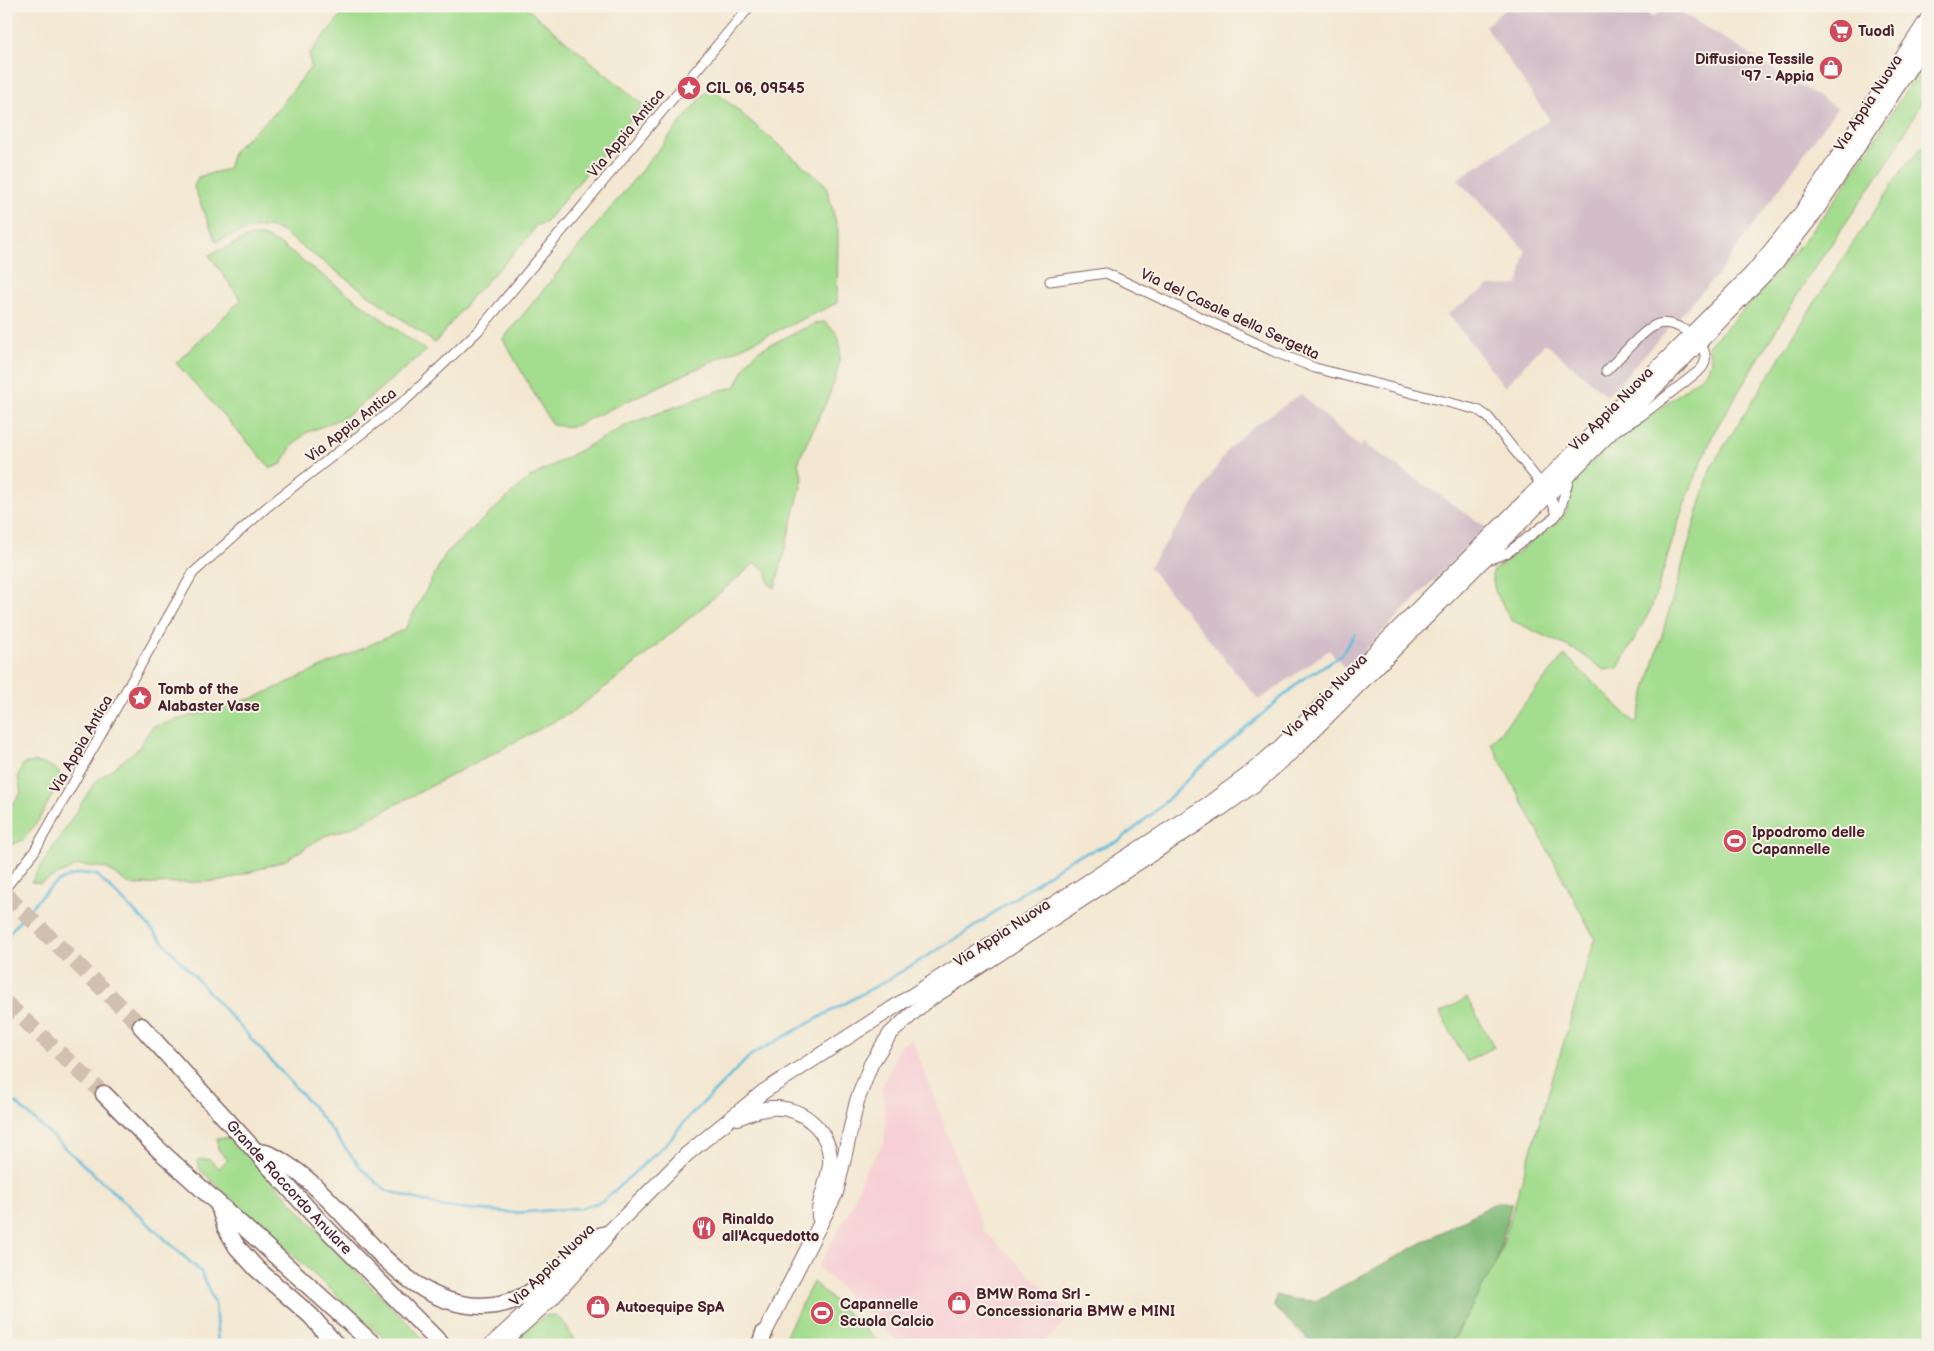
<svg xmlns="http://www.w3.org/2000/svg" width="1934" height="1351" font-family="'Balsamiq Sans',sans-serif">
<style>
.built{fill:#f7cfd4}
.industrial{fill:#d2bdc8}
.green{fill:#a4dd8f;stroke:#777e5d}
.forest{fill:#83bc7a;stroke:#666e52}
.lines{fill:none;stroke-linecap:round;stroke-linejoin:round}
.stream{stroke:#5ebbdc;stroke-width:2.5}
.motorway-tunnel{stroke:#d1bfb0;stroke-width:16;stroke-dasharray:16 8;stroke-linecap:butt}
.minor-casing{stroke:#856565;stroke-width:11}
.primary-casing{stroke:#856565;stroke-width:16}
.motorway-casing{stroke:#856565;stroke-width:19}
.minor{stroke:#fff;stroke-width:9}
.primary{stroke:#fff;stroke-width:14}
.motorway{stroke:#fff;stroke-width:16}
.labels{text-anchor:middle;stroke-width:4;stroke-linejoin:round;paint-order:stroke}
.poi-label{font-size:15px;font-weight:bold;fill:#4a1f2b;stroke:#f7f3e8;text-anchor:start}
.street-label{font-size:15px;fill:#4a1f2b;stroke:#f7f3e8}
</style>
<rect width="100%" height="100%" fill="#f7f3e8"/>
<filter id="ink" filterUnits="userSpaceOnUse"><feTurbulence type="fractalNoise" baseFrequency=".02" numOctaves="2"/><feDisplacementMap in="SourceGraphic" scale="10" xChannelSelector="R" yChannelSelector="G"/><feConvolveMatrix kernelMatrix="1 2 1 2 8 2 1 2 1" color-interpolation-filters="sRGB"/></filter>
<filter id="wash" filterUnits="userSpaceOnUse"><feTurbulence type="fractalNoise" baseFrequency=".0096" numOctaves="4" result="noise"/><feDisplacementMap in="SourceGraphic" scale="20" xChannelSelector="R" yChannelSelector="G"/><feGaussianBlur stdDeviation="1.12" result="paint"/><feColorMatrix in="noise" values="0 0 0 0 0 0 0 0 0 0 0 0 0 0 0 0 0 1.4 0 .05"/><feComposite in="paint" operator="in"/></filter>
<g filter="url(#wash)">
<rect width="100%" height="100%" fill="#f3e7d1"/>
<!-- built -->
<path class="built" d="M 912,1039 L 984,1231 L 1072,1315 L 1041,1345 L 902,1345 L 818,1267 L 851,1208 L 865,1171 L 884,1143 L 886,1122 L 882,1086 L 901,1045 Z"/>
<!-- industrial -->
<g class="industrial">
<path d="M 1509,6 L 1641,6 L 1652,18 L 1666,6 L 1671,6 L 1837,108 L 1719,273 L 1607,396 L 1545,343 L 1505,387 L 1448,314 L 1489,286 L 1518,285 L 1526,251 L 1457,179 L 1550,120 L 1485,26 Z"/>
<path d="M 1301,394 L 1359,447 L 1363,443 L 1486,527 L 1346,669 L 1329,650 L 1259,700 L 1149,567 L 1194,503 L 1229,448 L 1246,432 Z"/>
</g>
<!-- green -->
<g class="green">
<path d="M 349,6 L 524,6 L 643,105 L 545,223 L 536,225 L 527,239 L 471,298 L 435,343 L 281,231 C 257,221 238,233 216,242 L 194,187 L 198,177 L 228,169 L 234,150 L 274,114 L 311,67 L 309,54 Z"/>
<path d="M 1928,56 L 1928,90 L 1893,154 L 1807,279 L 1714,432 L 1683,507 L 1651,609 L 1618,668 L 1604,670 L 1579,652 L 1511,620 L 1495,591 L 1492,576 L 1494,570 L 1560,521 L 1568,508 L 1574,478 L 1589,464 L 1707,372 L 1711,362 L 1708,346 C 1742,312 1775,277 1805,239 C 1851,182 1888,117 1928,56 Z"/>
<path d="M 710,87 L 826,185 L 838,230 L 837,303 L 572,427 L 552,425 L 503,339 Z"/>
<path d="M 1928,142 L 1928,1345 L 1451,1345 L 1499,1256 L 1595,939 L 1491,743 L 1565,655 L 1636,724 L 1711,467 L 1841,261 L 1907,163 Z"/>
<path d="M 251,236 L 262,236 L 278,243 L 426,351 L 347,416 L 306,433 L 291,447 L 282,464 L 271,468 L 176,363 L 241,300 L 209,255 Z"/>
<path d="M 824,322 C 830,327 838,332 839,339 C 846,380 810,427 798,464 L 803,478 L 775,588 L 768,583 L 767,571 L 755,563 L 624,673 L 572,712 L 351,828 L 324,836 L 286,860 L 223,881 L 131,885 L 106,868 L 79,865 L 40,883 L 31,882 L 95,782 L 138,749 L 152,727 L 254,698 L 405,629 L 446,553 L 529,478 L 629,424 L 721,390 L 735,387 L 749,360 L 759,350 L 816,323 Z"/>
<path d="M 33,762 C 46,764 56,765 62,778 L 38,821 L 23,840 L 6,847 L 6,804 L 14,803 L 21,793 L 18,776 L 23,764 Z"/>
<path d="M 1467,998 L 1494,1047 L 1467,1062 L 1440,1013 Z"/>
<path d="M 217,1138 L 230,1138 L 239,1144 L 350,1266 L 430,1345 L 391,1345 L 200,1170 L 197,1160 L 209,1159 L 219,1168 L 228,1159 L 218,1150 Z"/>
<path d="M 813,1282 L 882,1345 L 781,1345 Z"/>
<path d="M 548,1315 C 566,1316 568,1331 576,1345 L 511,1345 L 540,1319 Z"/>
</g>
<!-- forest -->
<path class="forest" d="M 1497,1202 L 1512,1203 L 1496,1263 L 1450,1345 L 1314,1345 L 1274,1307 L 1276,1295 L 1290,1299 L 1315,1301 Z"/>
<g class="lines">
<!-- stream -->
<g class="stream">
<path d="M 6,939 L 11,931 C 33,906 58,865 97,875 L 146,923 L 314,1108 L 361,1168 L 385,1190 L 444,1207 L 516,1213 L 581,1208 L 603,1201 L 667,1143 L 685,1121 L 751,1055 L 889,979 L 962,935 L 1072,858 L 1119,841 L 1158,809 L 1196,771 L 1303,679 L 1341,655 L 1355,634"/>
<path d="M 6,1094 L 201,1272 L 215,1304 L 218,1345"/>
</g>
</g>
</g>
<g filter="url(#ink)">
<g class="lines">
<!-- motorway-tunnel -->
<g class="motorway-tunnel">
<path d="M 6,895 L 141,1026"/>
<path d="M 6,1003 L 104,1094"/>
</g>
<!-- minor casing -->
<g class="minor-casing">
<g id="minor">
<path d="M 1050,281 L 1106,273 L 1273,351 L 1315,368 L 1478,410 L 1488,417 L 1549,494 L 1557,514"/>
<path d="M 1606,371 C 1619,359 1642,330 1658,324 C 1679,318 1720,350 1700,370 L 1641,416 L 1621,428"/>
<path d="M 1484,561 L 1507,553 L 1555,517 L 1560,510 L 1570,475"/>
<path d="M 6,887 L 34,852 L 193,573 L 267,507 L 409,397 L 480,329 L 750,6"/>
<path d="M 504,1345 L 553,1301 L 607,1241"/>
</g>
</g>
<!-- primary casing -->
<g class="primary-casing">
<g id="primary">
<path d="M 738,1118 C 749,1113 759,1109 771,1108 C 803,1106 832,1132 830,1164 C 829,1180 817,1203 819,1217"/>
<path d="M 760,1342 L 836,1193 L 857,1101 L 871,1064 L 890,1034 L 924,1003 L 1219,810 L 1257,783 L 1293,751 L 1678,365 L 1775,264 L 1814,214 L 1928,40"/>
<path d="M 491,1345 L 562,1279 L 687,1154 L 763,1092 L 1208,804 L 1246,776 L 1281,746 L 1752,273 L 1801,213 L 1928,18"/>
</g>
</g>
<!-- motorway casing -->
<g class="motorway-casing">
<g id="motorway">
<path id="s1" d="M 141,1026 L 321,1223 L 442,1345"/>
<path d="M 104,1094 L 158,1149 L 374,1345"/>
<path d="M 259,1152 C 272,1153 281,1161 292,1168 C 356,1211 404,1317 495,1305 C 525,1301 547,1282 568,1261 C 580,1249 590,1237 607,1234"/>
<path d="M 219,1206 L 226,1228 L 237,1247 L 257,1269 L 311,1316 L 336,1345"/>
<path d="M 760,1345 L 764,1333"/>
</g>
</g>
<!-- minor -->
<use href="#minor" class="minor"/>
<!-- primary -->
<use href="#primary" class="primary"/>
<!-- motorway -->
<use href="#motorway" class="motorway"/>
</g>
</g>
<!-- icons -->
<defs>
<g id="supermarket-disc" transform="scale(1.25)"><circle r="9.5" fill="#d1495b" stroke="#f7f3e8"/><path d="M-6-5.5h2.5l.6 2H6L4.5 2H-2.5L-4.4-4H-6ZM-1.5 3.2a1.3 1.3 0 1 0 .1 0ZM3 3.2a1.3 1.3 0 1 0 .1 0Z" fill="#fff"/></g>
<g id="shop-disc" transform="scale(1.25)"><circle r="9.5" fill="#d1495b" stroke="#f7f3e8"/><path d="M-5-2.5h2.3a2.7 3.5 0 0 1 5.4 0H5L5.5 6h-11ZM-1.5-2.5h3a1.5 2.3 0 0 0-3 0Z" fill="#fff"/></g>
<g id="sight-disc" transform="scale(1.25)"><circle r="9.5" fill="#d1495b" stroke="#f7f3e8"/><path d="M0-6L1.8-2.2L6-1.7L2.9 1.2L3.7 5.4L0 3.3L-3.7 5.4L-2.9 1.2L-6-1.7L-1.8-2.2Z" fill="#fff"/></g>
<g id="stadium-disc" transform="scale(1.25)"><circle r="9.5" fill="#d1495b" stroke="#f7f3e8"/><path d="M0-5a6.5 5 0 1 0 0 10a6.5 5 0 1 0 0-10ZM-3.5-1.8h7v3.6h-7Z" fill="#fff"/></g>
<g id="restaurant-disc" transform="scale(1.25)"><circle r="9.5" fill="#d1495b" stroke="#f7f3e8"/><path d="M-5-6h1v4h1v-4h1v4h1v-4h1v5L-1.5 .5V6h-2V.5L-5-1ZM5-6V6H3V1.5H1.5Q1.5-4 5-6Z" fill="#fff"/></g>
</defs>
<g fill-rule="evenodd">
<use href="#supermarket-disc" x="1841" y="31"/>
<use href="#shop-disc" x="1831" y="68"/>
<use href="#sight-disc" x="689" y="88"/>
<use href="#sight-disc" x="140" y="698"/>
<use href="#stadium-disc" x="1735" y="841"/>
<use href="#restaurant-disc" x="704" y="1228"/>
<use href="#shop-disc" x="959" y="1303"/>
<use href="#shop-disc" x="598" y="1307"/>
<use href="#stadium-disc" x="822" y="1313"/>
</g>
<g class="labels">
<!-- poi labels -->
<g class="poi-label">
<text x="1858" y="36">Tuodì</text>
<text x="1814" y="64" text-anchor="end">Diffusione Tessile<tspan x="1814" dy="17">'97 - Appia</tspan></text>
<text x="706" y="93">CIL 06, 09545</text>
<text x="158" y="694">Tomb of the<tspan x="158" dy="17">Alabaster Vase</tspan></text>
<text x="1752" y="837">Ippodromo delle<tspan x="1752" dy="17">Capannelle</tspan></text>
<text x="722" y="1224">Rinaldo<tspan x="722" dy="17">all'Acquedotto</tspan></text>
<text x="976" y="1299">BMW Roma Srl -<tspan x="976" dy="17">Concessionaria BMW e MINI</tspan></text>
<text x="840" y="1309">Capannelle<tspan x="840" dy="17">Scuola Calcio</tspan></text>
<text x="616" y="1312">Autoequipe SpA</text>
</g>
<!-- street labels -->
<g class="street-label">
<text transform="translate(1868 103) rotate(-57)" y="5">Via Appia Nuova</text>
<text transform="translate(626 133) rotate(-50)" y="5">Via Appia Antica</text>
<text transform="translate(1230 314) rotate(25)" y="5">Via del Casale della Sergetta</text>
<text transform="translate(1611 409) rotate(-45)" y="5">Via Appia Nuova</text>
<text transform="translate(351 425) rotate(-38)" y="5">Via Appia Antica</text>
<text transform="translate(1325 696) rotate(-45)" y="5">Via Appia Nuova</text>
<text transform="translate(81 744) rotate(-60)" y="5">Via Appia Antica</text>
<text transform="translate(1002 933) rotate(-33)" y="5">Via Appia Nuova</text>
<text dy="5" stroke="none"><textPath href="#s1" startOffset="219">Grande Raccordo Anulare</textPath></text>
<text transform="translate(552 1265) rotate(-44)" y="5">Via Appia Nuova</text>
</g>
</g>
<!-- margin -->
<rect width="1934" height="1351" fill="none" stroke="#f7f3e8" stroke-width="25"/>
</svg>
